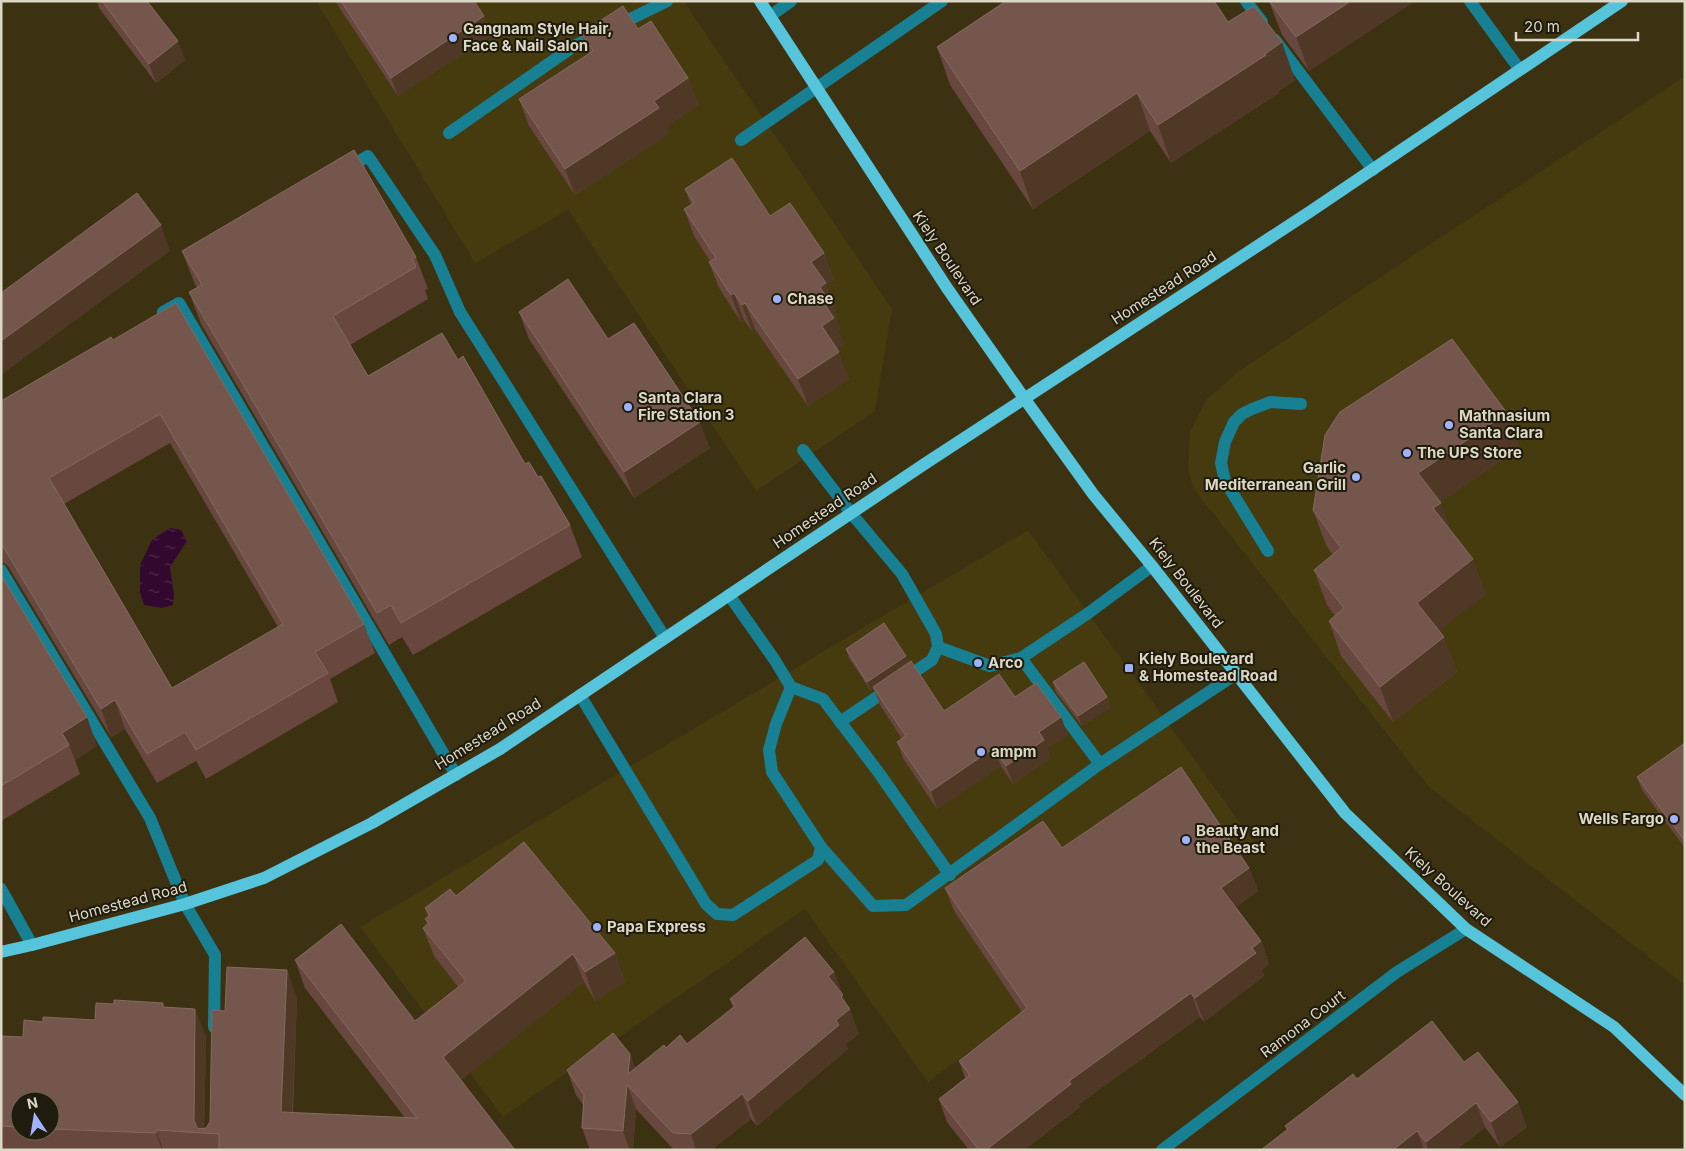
<svg xmlns="http://www.w3.org/2000/svg" width="1686" height="1151" font-family="Inter,sans-serif">
<style>
.built{fill:#463a0f}
.water{fill:url(#water-ripples)}
.lines{fill:none;stroke-linecap:round;stroke-linejoin:round}
.minor{stroke:#178193;stroke-width:12}
.major{stroke:#56c4da;stroke-width:12}
.wall{fill:#67473e;fill-rule:evenodd}
.shaded-wall{fill:#503826}
.building{fill:#74564d;stroke:#846a60;fill-rule:evenodd}
.poi-dot{fill:#9fb3fd;stroke:#1f1b0d;stroke-width:2}
.labels{text-anchor:middle;stroke-width:4;stroke-linejoin:round;paint-order:stroke}
.poi-label{font-size:15px;font-weight:bold;fill:#ddd7c5;stroke:#1f1b0d;text-anchor:start}
.street-label{font-size:15px;fill:#ddd7c5;stroke:#1f1b0d}
</style>
<defs>
<pattern id="water-ripples" width="26" height="14" patternUnits="userSpaceOnUse" patternTransform="scale(1.25)"><rect width="26" height="14" fill="#33082f"/><path d="M2 4q2-2 4 0t4 0M15 11q2-2 4 0t4 0" fill="none" stroke="#502b4c"/></pattern>
</defs>
<rect width="100%" height="100%" fill="#3c3211"/>
<!-- built -->
<g class="built">
<path d="M 316,1 L 684,1 L 892,309 L 875,411 L 756,491 L 568,210 L 475,263 Z"/>
<path d="M 1685,76 L 1685,985 L 1429,787 L 1193,488 L 1188,469 L 1190,432 L 1206,400 L 1239,371 Z"/>
<path d="M 1028,530 L 1254,842 L 928,1082 L 805,909 L 503,1117 L 360,927 Z"/>
</g>
<!-- water -->
<path class="water" d="M 170,528 L 181,530 L 187,541 L 170,567 L 174,595 L 173,605 L 162,608 L 144,605 L 140,592 L 140,565 L 152,540 Z"/>
<g class="lines">
<!-- minor -->
<g class="minor">
<path d="M 1246,1 L 1262,22"/>
<path d="M 1470,1 L 1520,70"/>
<path d="M 770,16 L 791,1"/>
<path d="M 618,25 L 667,1"/>
<path d="M 1275,40 L 1373,170"/>
<path d="M 449,133 L 574,46 L 600,34"/>
<path d="M 741,140 L 942,1"/>
<path d="M 346,169 L 368,156 L 435,255 L 460,312 L 665,638"/>
<path d="M 163,312 L 179,303 L 456,775"/>
<path d="M 803,450 L 851,513 L 902,574 L 936,634 L 938,647 L 932,660 L 840,722"/>
<path d="M 1268,551 L 1225,481 L 1221,463 L 1225,442 L 1234,422 L 1242,414 L 1252,409 L 1270,402 L 1301,404"/>
<path d="M 1,570 L 150,818 L 185,904 L 215,955 L 214,1027"/>
<path d="M 729,595 L 774,659 L 791,687 L 823,699 L 879,773 L 950,875"/>
<path d="M 938,647 L 990,666 L 1021,658 L 1087,614 L 1152,566"/>
<path d="M 1021,658 L 1100,764"/>
<path d="M 580,695 L 706,904 L 717,914 L 733,915 L 818,860 L 821,847 L 772,772 L 769,750 L 776,724 L 791,687"/>
<path d="M 821,847 L 873,906 L 906,905 L 1100,764 L 1236,674"/>
<path d="M 1,889 L 32,945"/>
<path d="M 1162,1150 L 1397,972 L 1466,929"/>
</g>
<!-- major -->
<g class="major">
<path d="M 760,1 L 947,288 L 1024,398 L 1093,494 L 1152,566 L 1345,813 L 1466,929 L 1614,1027 L 1685,1095"/>
<path d="M 1,952 L 32,945 L 185,904 L 264,878 L 372,823 L 500,749 L 923,465 L 1311,211 L 1622,1"/>
</g>
</g>
<!-- wall -->
<g class="wall">
<path d="M 97,1 L 102,1 L 178,41 L 185,60 L 156,83 L 99,8 Z"/>
<path d="M 335,1 L 474,1 L 484,16 L 491,35 L 398,96 Z"/>
<path d="M 1269,1 L 1415,1 L 1309,71 L 1282,35 Z"/>
<path d="M 1228,22 L 1295,80 L 1279,91 L 1279,93 L 1171,163 L 1150,131 L 1033,209 L 950,85 L 937,47 Z"/>
<path d="M 638,29 L 688,78 L 698,105 L 666,127 L 669,134 L 575,195 L 529,126 L 519,99 L 589,54 L 581,33 Z"/>
<path d="M 685,189 L 770,216 L 824,253 L 834,280 L 826,285 L 836,310 L 834,312 L 840,330 L 838,331 L 844,345 L 837,349 L 849,379 L 808,406 L 755,329 L 752,331 L 744,320 L 741,322 L 719,288 L 709,262 L 710,261 L 694,236 L 684,209 L 691,205 Z"/>
<path d="M 182,251 L 416,257 L 428,289 L 425,290 L 428,299 L 350,345 L 368,376 L 458,360 L 525,464 L 538,477 L 570,525 L 582,557 L 413,655 L 402,637 L 389,645 L 201,324 L 189,292 L 197,288 L 194,282 Z"/>
<path d="M 519,312 L 710,448 L 634,498 L 529,339 Z"/>
<path d="M 113,340 L 364,624 L 375,653 L 330,679 L 338,702 L 206,779 L 196,761 L 157,783 L 125,729 L 111,737 L 8,566 L 4,563 L 1,563 L 1,401 ZM 170,443 L 278,627 L 172,688 L 64,504 Z"/>
<path d="M 1520,448 L 1440,502 L 1451,531 L 1486,594 L 1439,630 L 1457,672 L 1393,722 L 1341,656 L 1329,621 L 1335,616 L 1327,605 L 1314,570 L 1333,555 L 1326,545 L 1313,510 Z"/>
<path d="M 1,575 L 97,746 L 75,760 L 80,774 L 1,821 Z"/>
<path d="M 846,649 L 906,656 L 908,663 L 944,711 L 1015,697 L 1068,735 L 1047,748 L 1051,758 L 1013,784 L 1001,766 L 937,809 L 904,760 L 897,742 L 902,739 L 880,705 L 874,689 L 871,691 L 849,658 Z"/>
<path d="M 1053,682 L 1107,697 L 1111,707 L 1082,726 L 1056,692 Z"/>
<path d="M 1685,743 L 1685,848 L 1642,790 L 1637,777 Z"/>
<path d="M 1062,848 L 1249,868 L 1258,891 L 1236,907 L 1261,941 L 1269,964 L 1262,970 L 1264,976 L 1204,1022 L 1200,1017 L 1079,1104 L 1080,1107 L 1024,1150 L 969,1150 L 947,1122 L 939,1099 L 965,1078 L 959,1061 L 1022,1012 L 954,911 L 945,888 Z"/>
<path d="M 456,896 L 615,953 L 625,982 L 595,1001 L 584,982 L 461,1080 L 515,1150 L 1,1150 L 1,1036 L 23,1037 L 43,1022 L 95,1020 L 165,1007 L 206,1037 L 204,1128 L 206,1128 L 210,1122 L 225,1011 L 297,998 L 293,1113 L 405,1118 L 305,988 L 295,960 L 415,1021 L 458,987 L 434,956 L 423,928 L 427,924 L 425,919 L 428,917 L 425,908 ZM 20,1101 L 50,1101 L 50,1131 L 20,1131 Z"/>
<path d="M 834,972 L 846,1004 L 859,1034 L 846,1044 L 848,1049 L 757,1126 L 751,1119 L 711,1150 L 674,1150 L 636,1109 L 633,1150 L 590,1150 L 582,1128 L 584,1106 L 576,1095 L 567,1070 L 630,1054 L 635,1068 L 666,1048 L 687,1044 L 733,1008 L 730,999 Z"/>
<path d="M 1464,1062 L 1527,1127 L 1500,1147 L 1485,1127 L 1456,1150 L 1261,1150 L 1287,1130 L 1285,1126 L 1357,1079 Z"/>
</g>
<!-- shaded-wall -->
<g class="shaded-wall">
<path d="M 1351,1 L 1415,1 L 1309,71 L 1296,37 Z"/>
<path d="M 484,16 L 491,35 L 398,96 L 391,78 Z"/>
<path d="M 178,41 L 185,60 L 156,83 L 149,64 Z"/>
<path d="M 1282,42 L 1295,80 L 1279,91 L 1279,93 L 1171,163 L 1158,125 Z"/>
<path d="M 688,78 L 698,105 L 666,127 L 669,134 L 575,195 L 565,169 L 654,101 Z"/>
<path d="M 1137,93 L 1150,131 L 1033,209 L 1020,171 Z"/>
<path d="M 161,225 L 170,251 L 1,375 L 1,341 Z"/>
<path d="M 824,253 L 834,280 L 826,285 L 836,310 L 834,312 L 840,330 L 838,331 L 844,345 L 831,353 L 822,326 L 811,262 Z"/>
<path d="M 734,293 L 744,320 L 741,322 L 731,295 Z"/>
<path d="M 745,303 L 755,329 L 752,331 L 742,305 Z"/>
<path d="M 839,352 L 849,379 L 808,406 L 798,379 Z"/>
<path d="M 1507,413 L 1520,448 L 1431,508 L 1418,473 Z"/>
<path d="M 700,422 L 710,448 L 634,498 L 624,472 Z"/>
<path d="M 1441,503 L 1454,538 L 1433,508 Z"/>
<path d="M 1473,559 L 1486,594 L 1430,638 L 1417,603 Z"/>
<path d="M 1444,637 L 1457,672 L 1393,722 L 1380,687 Z"/>
<path d="M 906,656 L 909,666 L 873,687 L 874,689 L 871,691 L 867,682 Z"/>
<path d="M 1107,697 L 1111,707 L 1082,726 L 1078,716 Z"/>
<path d="M 115,700 L 125,729 L 111,737 L 101,709 Z"/>
<path d="M 87,717 L 97,746 L 75,760 L 69,745 L 62,733 Z"/>
<path d="M 1061,717 L 1068,735 L 1047,748 L 1051,758 L 1013,784 L 1006,766 L 1039,732 Z"/>
<path d="M 994,748 L 1001,766 L 937,809 L 931,791 Z"/>
<path d="M 1249,868 L 1258,891 L 1230,912 L 1221,888 Z"/>
<path d="M 1261,941 L 1269,964 L 1262,970 L 1264,976 L 1204,1022 L 1195,998 L 1252,948 Z"/>
<path d="M 615,953 L 625,982 L 595,1001 L 585,972 Z"/>
<path d="M 573,954 L 584,982 L 454,1086 L 443,1057 Z"/>
<path d="M 287,970 L 297,998 L 291,1140 L 281,1112 Z"/>
<path d="M 834,972 L 848,1010 L 850,1009 L 859,1034 L 846,1044 L 848,1049 L 757,1126 L 748,1101 L 836,1020 L 828,976 Z"/>
<path d="M 1191,993 L 1200,1017 L 1079,1104 L 1080,1107 L 1024,1150 L 986,1150 L 1069,1081 Z"/>
<path d="M 195,1009 L 206,1037 L 204,1133 L 198,1133 L 194,1121 Z"/>
<path d="M 630,1054 L 639,1079 L 628,1074 Z"/>
<path d="M 627,1085 L 636,1109 L 633,1150 L 630,1150 L 623,1131 Z"/>
<path d="M 742,1094 L 751,1119 L 711,1150 L 696,1150 L 691,1134 Z"/>
<path d="M 1518,1102 L 1527,1127 L 1500,1147 L 1491,1122 Z"/>
<path d="M 1476,1103 L 1485,1127 L 1456,1150 L 1428,1150 L 1426,1142 Z"/>
<path d="M 156,1130 L 163,1150 L 162,1150 L 156,1133 Z"/>
<path d="M 1417,1131 L 1424,1150 L 1393,1150 Z"/>
</g>
<!-- building -->
<g class="building">
<path d="M 102,1 L 147,1 L 178,41 L 149,64 Z"/>
<path d="M 341,1 L 474,1 L 484,16 L 391,78 Z"/>
<path d="M 1006,1 L 1214,1 L 1228,22 L 1254,6 L 1282,42 L 1265,54 L 1266,55 L 1158,125 L 1137,93 L 1020,171 L 937,47 Z"/>
<path d="M 1269,1 L 1351,1 L 1296,37 Z"/>
<path d="M 623,6 L 638,29 L 651,21 L 688,78 L 654,101 L 659,108 L 565,169 L 519,99 L 593,51 L 581,33 Z"/>
<path d="M 354,150 L 416,257 L 412,259 L 416,267 L 333,316 L 368,376 L 442,333 L 458,360 L 463,356 L 525,464 L 529,462 L 538,477 L 541,476 L 570,525 L 401,623 L 391,605 L 377,613 L 189,292 L 202,285 L 182,251 Z"/>
<path d="M 732,158 L 770,216 L 790,203 L 824,253 L 811,262 L 826,283 L 820,287 L 830,303 L 826,306 L 834,318 L 822,326 L 839,352 L 798,379 L 745,303 L 742,305 L 734,293 L 731,295 L 709,262 L 716,258 L 684,209 L 694,203 L 685,189 Z"/>
<path d="M 137,193 L 161,225 L 1,341 L 1,293 Z"/>
<path d="M 568,279 L 608,339 L 634,323 L 700,422 L 624,472 L 519,312 Z"/>
<path d="M 176,303 L 364,624 L 315,652 L 328,673 L 196,750 L 185,732 L 147,754 L 115,700 L 101,709 L 1,543 L 1,401 L 111,337 L 113,340 ZM 160,414 L 283,624 L 172,688 L 49,478 Z"/>
<path d="M 1452,339 L 1507,413 L 1418,473 L 1441,503 L 1433,508 L 1473,559 L 1417,603 L 1444,637 L 1380,687 L 1329,621 L 1344,608 L 1314,570 L 1341,548 L 1313,510 L 1325,435 L 1340,412 Z"/>
<path d="M 1,575 L 87,717 L 62,733 L 69,745 L 1,786 Z"/>
<path d="M 884,623 L 906,656 L 867,682 L 846,649 Z"/>
<path d="M 911,661 L 944,711 L 999,674 L 1015,697 L 1036,683 L 1061,717 L 1039,732 L 1044,740 L 1006,766 L 994,748 L 931,791 L 897,742 L 906,736 L 873,687 Z"/>
<path d="M 1084,662 L 1107,697 L 1078,716 L 1053,682 Z"/>
<path d="M 1685,743 L 1685,841 L 1637,777 Z"/>
<path d="M 1181,767 L 1249,868 L 1221,888 L 1261,941 L 1252,948 L 1256,953 L 1195,998 L 1191,993 L 1069,1081 L 1071,1084 L 986,1150 L 979,1150 L 939,1099 L 970,1075 L 959,1061 L 1027,1008 L 945,888 L 1043,821 L 1062,848 Z"/>
<path d="M 524,842 L 615,953 L 585,972 L 573,954 L 443,1057 L 515,1150 L 219,1150 L 219,1134 L 156,1130 L 156,1133 L 50,1129 L 50,1101 L 20,1101 L 20,1127 L 1,1126 L 1,1036 L 23,1037 L 24,1020 L 43,1022 L 43,1017 L 95,1020 L 96,1003 L 114,1004 L 114,1000 L 163,1003 L 163,1007 L 195,1009 L 194,1121 L 198,1129 L 206,1128 L 210,1122 L 212,1010 L 225,1011 L 227,967 L 287,970 L 281,1112 L 417,1118 L 295,960 L 341,924 L 415,1021 L 466,981 L 423,928 L 429,923 L 425,919 L 430,915 L 425,908 L 450,889 L 456,896 Z"/>
<path d="M 805,937 L 834,972 L 828,976 L 843,995 L 841,997 L 850,1009 L 836,1020 L 839,1025 L 748,1101 L 742,1094 L 691,1134 L 673,1133 L 627,1085 L 623,1131 L 582,1128 L 584,1095 L 567,1070 L 613,1033 L 630,1054 L 628,1074 L 664,1045 L 666,1048 L 680,1035 L 687,1044 L 735,1006 L 730,999 Z"/>
<path d="M 1432,1021 L 1464,1062 L 1478,1052 L 1518,1102 L 1491,1122 L 1476,1103 L 1426,1142 L 1417,1131 L 1393,1150 L 1261,1150 L 1288,1129 L 1285,1126 L 1353,1074 L 1357,1079 Z"/>
</g>
<!-- markers -->
<g class="poi-dot">
<circle cx="453" cy="38" r="5"/>
<circle cx="777" cy="299" r="5"/>
<circle cx="628" cy="407" r="5"/>
<circle cx="1449" cy="425" r="5"/>
<circle cx="1407" cy="453" r="5"/>
<circle cx="1356" cy="477" r="5"/>
<circle cx="978" cy="663" r="5"/>
<rect x="1124" y="663" width="10" height="10" rx="2.5"/>
<circle cx="981" cy="752" r="5"/>
<circle cx="1674" cy="819" r="5"/>
<circle cx="1186" cy="840" r="5"/>
<circle cx="597" cy="927" r="5"/>
</g>
<g class="labels">
<!-- poi labels -->
<g class="poi-label">
<text x="463" y="34">Gangnam Style Hair,<tspan x="463" dy="17">Face &amp; Nail Salon</tspan></text>
<text x="787" y="304">Chase</text>
<text x="638" y="403">Santa Clara<tspan x="638" dy="17">Fire Station 3</tspan></text>
<text x="1459" y="421">Mathnasium<tspan x="1459" dy="17">Santa Clara</tspan></text>
<text x="1417" y="458">The UPS Store</text>
<text x="1346" y="473" text-anchor="end">Garlic<tspan x="1346" dy="17">Mediterranean Grill</tspan></text>
<text x="1139" y="664">Kiely Boulevard<tspan x="1139" dy="17">&amp; Homestead Road</tspan></text>
<text x="988" y="668">Arco</text>
<text x="991" y="757">ampm</text>
<text x="1664" y="824" text-anchor="end">Wells Fargo</text>
<text x="1196" y="836">Beauty and<tspan x="1196" dy="17">the Beast</tspan></text>
<text x="607" y="932">Papa Express</text>
</g>
<!-- street labels -->
<g class="street-label">
<text transform="translate(947 258) rotate(56)" y="5">Kiely Boulevard</text>
<text transform="translate(1164 288) rotate(-33)" y="5">Homestead Road</text>
<text transform="translate(825 511) rotate(-34)" y="5">Homestead Road</text>
<text transform="translate(1186 583) rotate(52)" y="5">Kiely Boulevard</text>
<text transform="translate(488 734) rotate(-32)" y="5">Homestead Road</text>
<text transform="translate(1448 887) rotate(42)" y="5">Kiely Boulevard</text>
<text transform="translate(128 902) rotate(-15)" y="5">Homestead Road</text>
<text transform="translate(1303 1024) rotate(-37)" y="5">Ramona Court</text>
</g>
</g>
<!-- border -->
<rect width="1686" height="1151" fill="none" stroke="#ddd7c5" stroke-width="5"/>
<!-- north arrow -->
<g transform="translate(35 1116) rotate(348)"><circle r="24" fill="#1f1b0d" stroke="#6b6657"/>
<path d="M0-4L9 19L0 12L-9 19Z" fill="#9fb3fd"/>
<text y="-8" font-size="14" font-weight="bold" text-anchor="middle" fill="#ddd7c5">N</text>
</g>
<!-- scale -->
<path d="M1516 32v8h122v-8" fill="none" stroke="#ddd7c5" stroke-width="2.5"/>
<text x="1524" y="32" font-size="15" fill="#ddd7c5" stroke="#1f1b0d" stroke-width="4" paint-order="stroke">20 m</text>
</svg>
